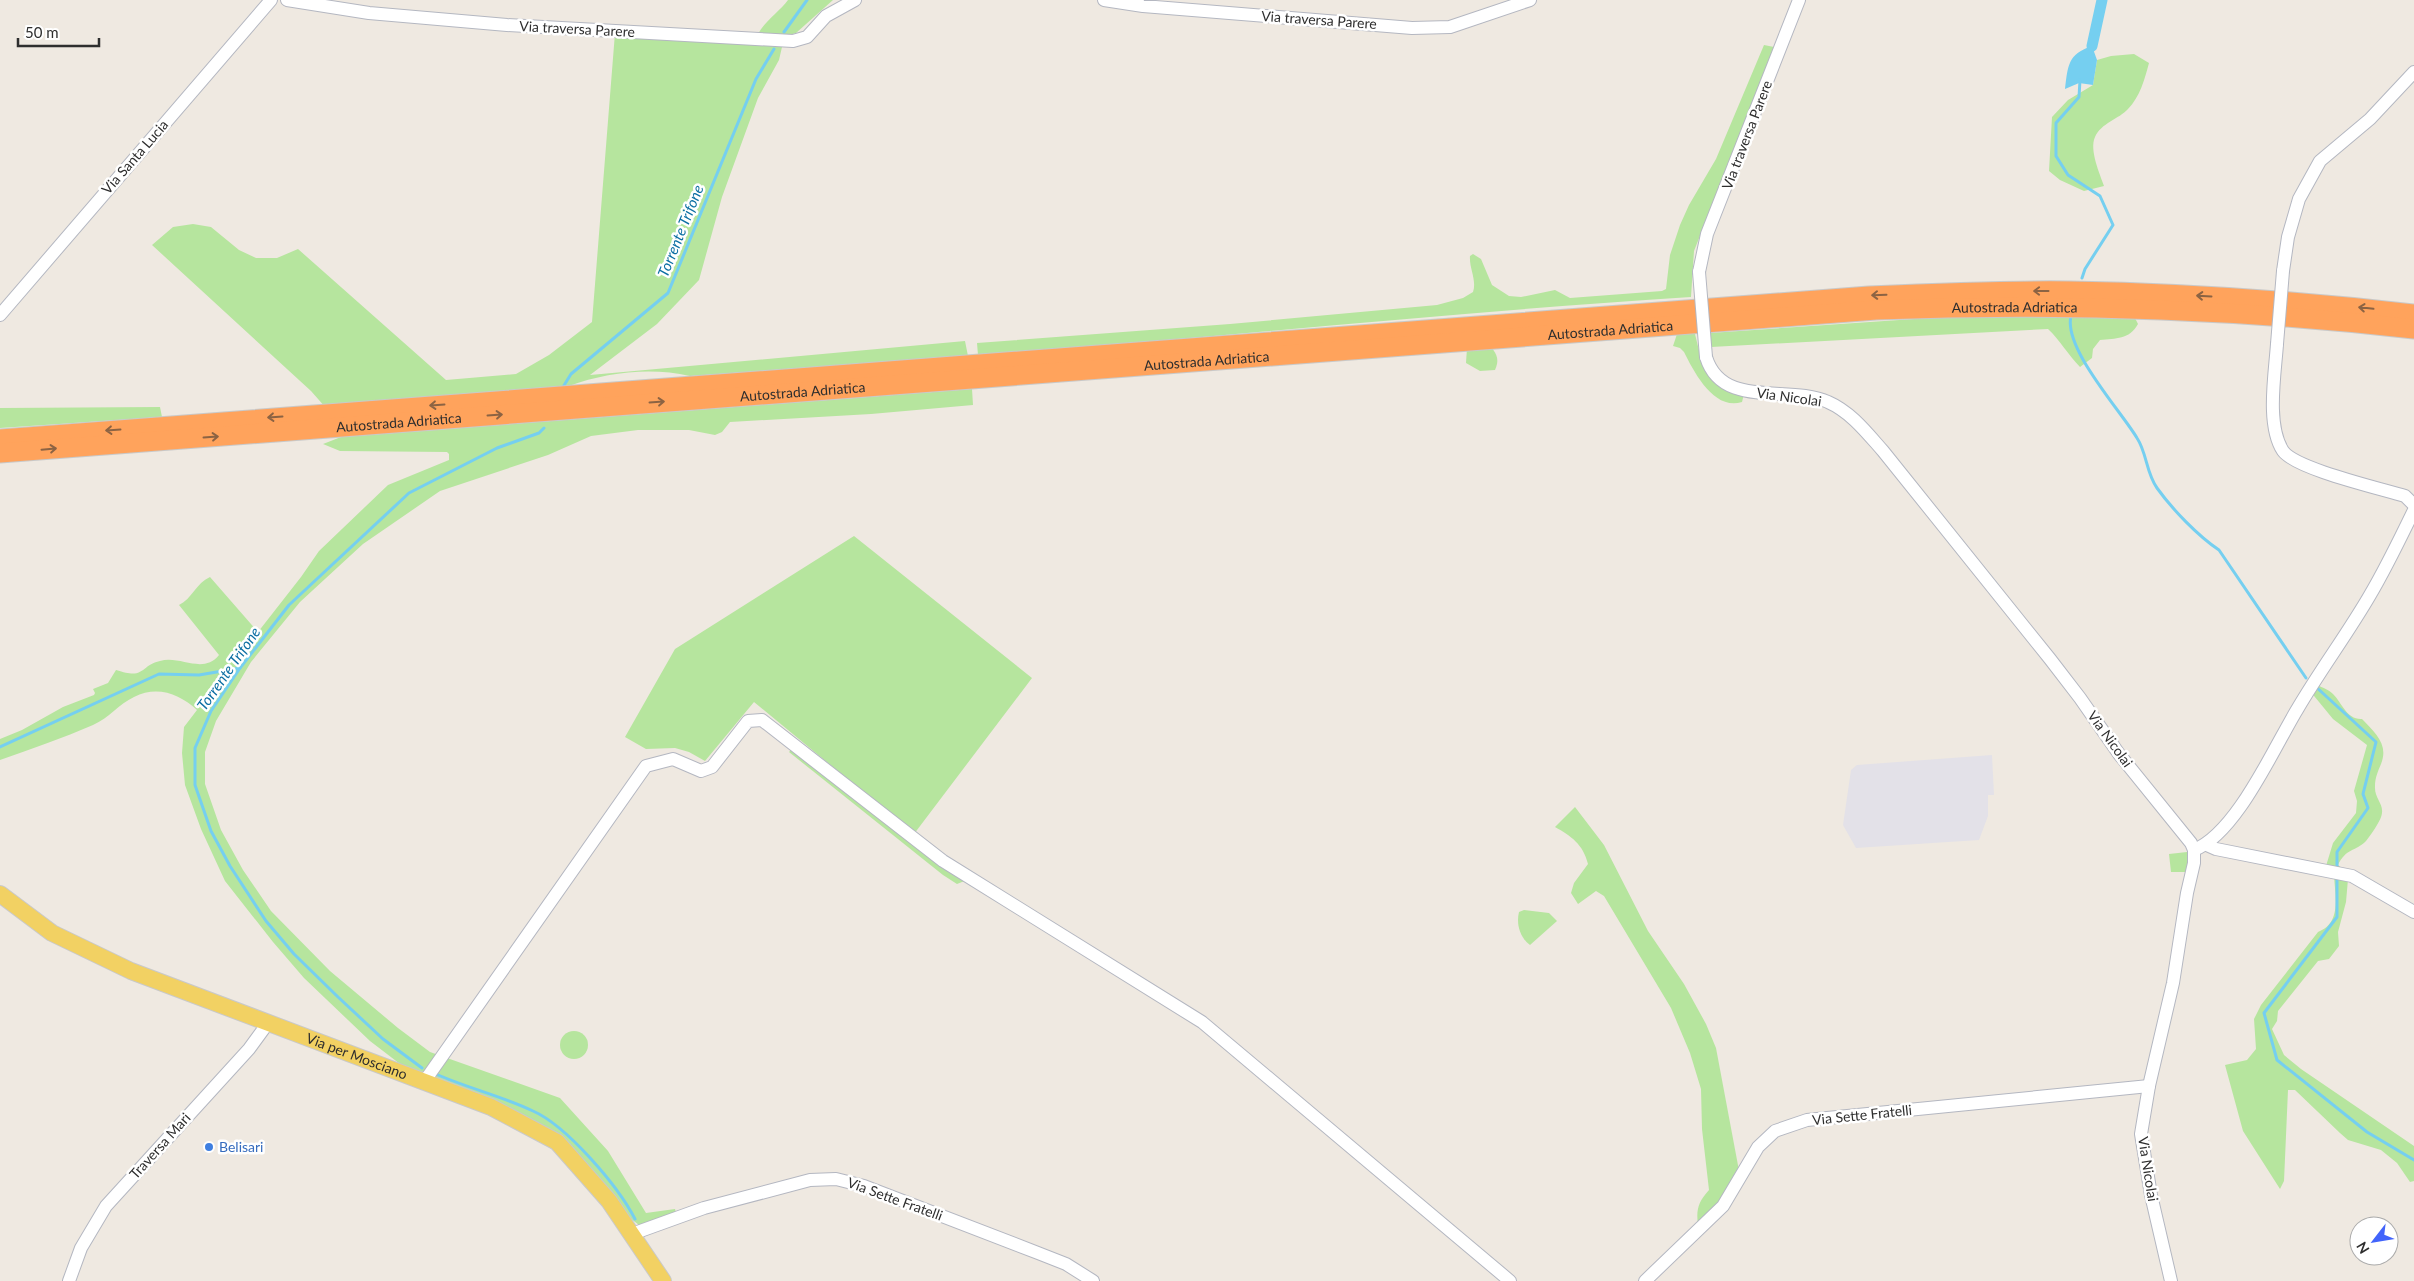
<svg xmlns="http://www.w3.org/2000/svg" width="2414" height="1281" font-family="Lato,sans-serif">
<style>
.industrial{fill:#e3e1e8}
.green{fill:#b6e59e}
.water{fill:#75cff0}
.lines{fill:none;stroke-linecap:round;stroke-linejoin:round}
.stream{stroke:#75cff0;stroke-width:3}
.canal{stroke:#75cff0;stroke-width:11}
.minor-casing{stroke:#b4b7c1;stroke-width:14}
.major-casing{stroke:#c9c9c9;stroke-width:18}
.highway-casing{stroke:#c9c9c9;stroke-width:21}
.minor{stroke:#fff;stroke-width:12}
.major{stroke:#f2d163;stroke-width:16}
.highway{stroke:#ffa35c;stroke-width:19}
.minor-bridge-casing{stroke:#b4b7c1;stroke-width:14;stroke-linecap:butt}
.minor-bridge{stroke:#fff;stroke-width:12}
.oneway{stroke:#8c6343}
.shop-dot{fill:#3f7fe0;stroke:#fff;stroke-width:2}
.labels{text-anchor:middle;stroke-width:5;stroke-linejoin:round;paint-order:stroke}
.street-label{font-size:14px;fill:#2e2e2e;stroke:#fff}
.shop-label{font-size:14px;fill:#366cbe;stroke:#fff;text-anchor:start}
.water-label{font-size:15px;font-style:italic;fill:#0d6fa3;stroke:#fff}
</style>
<rect width="100%" height="100%" fill="#efe9e1"/>
<!-- industrial -->
<path class="industrial" d="M 1992,755 L 1994,795 L 1988,795 L 1988,816 L 1979,840 L 1856,848 L 1843,825 L 1851,770 L 1857,765 Z"/>
<!-- green -->
<g class="green">
<path d="M 788,0 L 833,0 L 796,33 L 786,36 L 758,34 C 765,21 779,12 788,0 Z"/>
<path d="M 615,33 L 782,47 L 779,60 L 758,98 L 722,197 L 699,280 L 657,324 L 590,375 L 965,341 L 968,356 L 690,376 C 651,367 607,372 569,386 L 326,408 L 311,391 L 152,245 L 173,227 L 193,224 L 211,227 L 239,250 L 256,258 L 277,258 L 298,249 L 446,380 L 516,374 L 549,355 L 592,322 Z"/>
<path d="M 1764,45 L 1774,47 L 1694,251 L 1691,297 C 1453,312 1216,338 978,355 L 977,343 L 1230,324 L 1437,305 L 1463,298 L 1473,292 C 1477,280 1469,268 1470,256 L 1473,254 L 1481,259 L 1492,285 L 1509,296 L 1521,297 L 1555,290 L 1570,298 L 1662,291 L 1666,289 L 1670,255 L 1680,225 L 1689,205 L 1716,159 Z"/>
<path d="M 2134,54 L 2149,63 C 2145,78 2140,97 2128,109 C 2119,119 2101,123 2095,137 C 2089,150 2100,174 2104,186 L 2084,191 L 2060,180 L 2049,171 L 2052,117 L 2068,100 L 2093,85 L 2097,60 L 2111,56 Z"/>
<path d="M 2002,313 L 2134,316 L 2138,324 C 2129,340 2116,338 2100,340 L 2093,349 L 2092,358 L 2080,367 C 2068,355 2060,340 2048,329 L 1711,347 L 1710,333 Z"/>
<path d="M 1677,334 L 1695,334 L 1702,363 L 1744,394 L 1742,402 C 1714,411 1694,372 1684,352 L 1680,348 L 1673,346 Z"/>
<path d="M 1491,347 C 1498,355 1499,361 1495,370 L 1480,371 L 1466,363 L 1467,348 Z"/>
<path d="M 972,389 L 973,405 L 871,414 L 730,422 L 722,432 L 715,435 L 689,430 L 638,430 L 591,436 L 548,455 L 440,491 L 363,544 L 300,602 L 251,662 L 216,721 L 205,752 L 205,784 L 221,830 L 243,870 L 271,911 L 330,971 L 398,1028 L 430,1052 L 560,1098 L 608,1151 L 646,1213 L 675,1209 L 677,1216 L 639,1225 L 626,1215 L 573,1151 L 417,1077 L 370,1041 L 304,978 L 273,942 L 225,881 L 201,829 L 185,785 L 182,753 L 184,727 L 197,710 C 180,694 157,685 134,697 C 119,704 109,718 93,725 C 63,738 31,749 0,760 L 0,739 L 22,730 L 63,707 L 94,695 L 95,693 L 93,689 L 108,683 L 116,670 C 146,680 139,666 160,661 C 180,655 203,675 219,655 L 179,605 C 192,599 196,583 210,577 L 258,632 L 301,577 L 319,551 L 388,485 L 449,460 L 449,454 L 447,452 L 340,451 L 323,444 L 341,437 Z"/>
<path d="M 160,407 L 162,417 L 0,428 L 0,408 Z"/>
<path d="M 854,536 L 1032,678 L 914,834 L 754,702 L 705,761 L 689,752 L 675,748 L 646,749 L 625,737 L 675,649 Z"/>
<path d="M 2315,684 C 2321,687 2328,689 2333,694 C 2342,703 2347,720 2362,719 C 2375,733 2389,744 2381,764 C 2378,771 2375,778 2375,786 C 2374,802 2390,805 2377,825 C 2374,830 2370,836 2366,841 C 2355,852 2346,848 2338,865 L 2343,869 L 2326,866 L 2333,843 L 2356,813 L 2357,801 L 2354,791 L 2367,745 L 2333,719 L 2310,691 Z"/>
<path d="M 793,748 L 967,880 L 957,884 L 943,875 L 789,752 Z"/>
<path d="M 1575,807 L 1604,845 L 1648,931 L 1684,984 L 1706,1024 L 1716,1048 L 1740,1176 L 1721,1204 L 1698,1225 C 1696,1210 1698,1202 1709,1190 L 1702,1129 L 1701,1089 L 1690,1053 L 1671,1008 L 1604,896 L 1596,891 L 1578,904 L 1571,893 L 1574,883 L 1588,864 C 1583,844 1571,836 1555,827 Z"/>
<path d="M 2187,852 L 2188,872 L 2171,872 L 2169,854 Z"/>
<path d="M 2334,875 L 2348,879 L 2346,902 L 2338,932 L 2339,946 L 2329,959 L 2318,961 L 2278,1011 L 2277,1021 L 2272,1029 L 2284,1055 L 2301,1069 L 2414,1146 L 2414,1181 L 2410,1182 L 2397,1163 L 2381,1150 L 2348,1140 L 2340,1133 L 2295,1090 L 2288,1090 L 2284,1181 L 2280,1189 L 2243,1131 L 2225,1065 L 2247,1060 L 2256,1049 L 2254,1019 L 2261,1005 L 2318,932 C 2342,923 2335,896 2334,875 Z"/>
<path d="M 1524,910 L 1549,913 L 1557,921 L 1530,945 C 1520,938 1516,924 1519,912 Z"/>
<circle cx="574" cy="1045" r="14"/>
</g>
<!-- water -->
<path class="water" d="M 2092,46 L 2097,60 L 2093,85 L 2079,83 L 2065,89 C 2068,65 2068,54 2092,46 Z"/>
<g class="lines">
<!-- stream -->
<g class="stream">
<path d="M 784,32 L 807,0"/>
<path d="M 2080,80 L 2079,97 L 2056,123 L 2056,156 L 2068,175 L 2100,196 L 2113,225 L 2085,269 L 2082,278"/>
<path d="M 2071,316 C 2063,348 2121,411 2137,438 C 2147,453 2146,473 2157,488 C 2172,509 2198,536 2219,550 L 2306,678"/>
<path d="M 563,387 L 571,374 L 668,293 L 756,79 L 774,49"/>
<path d="M 2315,686 L 2376,742 L 2363,794 L 2368,808 L 2337,852 L 2337,869"/>
<path d="M 0,747 L 159,674 L 199,675 L 240,668"/>
<path d="M 2337,875 L 2337,917 L 2264,1013 L 2277,1060 L 2367,1132 L 2414,1160"/>
<path d="M 422,1068 L 383,1039 L 338,997 L 294,954 L 266,921 L 230,866 L 211,831 L 195,785 L 195,748 L 211,711 L 240,668 L 289,605 L 409,493 L 497,448 L 539,433 L 544,428"/>
<path d="M 436,1074 C 467,1088 502,1096 533,1111 C 567,1126 618,1186 635,1219"/>
</g>
<!-- canal -->
<path class="canal" d="M 2092,46 L 2102,0"/>
<!-- minor casing -->
<g class="minor-casing">
<g id="minor">
<path d="M 287,0 L 369,13 L 507,25 L 793,41 L 807,37 L 826,16 L 855,0"/>
<path d="M 1104,0 L 1143,6 L 1412,28 L 1450,27 L 1530,0"/>
<path d="M 2283,271 L 2288,237 L 2299,199 L 2320,161 L 2370,119 L 2414,72"/>
<path d="M 1699,272 L 1707,234 L 1799,0"/>
<path d="M 0,315 L 271,0"/>
<path d="M 2277,344 C 2275,374 2266,425 2283,451 C 2296,469 2379,488 2405,496 L 2414,505"/>
<path d="M 1706,357 C 1722,410 1790,384 1828,402 C 1851,412 1867,433 1883,451 L 2050,659 L 2080,698 L 2119,754 L 2191,843 L 2194,850 L 2194,863 L 2187,893 L 2173,983 L 2149,1086 L 2141,1134 L 2151,1195 L 2171,1281"/>
<path d="M 2207,845 L 2216,849 L 2352,876 L 2414,912"/>
<path d="M 2194,850 C 2237,833 2274,747 2298,708 C 2321,669 2348,633 2370,595 C 2386,568 2400,539 2414,510"/>
<path d="M 424,1082 L 646,766 L 673,759 L 701,771 L 712,767 L 748,721 L 762,720 L 943,861 L 1202,1022 L 1510,1281"/>
<path d="M 632,1234 L 704,1208 L 810,1180 L 836,1179 L 864,1186 L 1038,1253 L 1066,1264 L 1093,1281"/>
<path d="M 69,1281 L 81,1248 L 106,1206 L 249,1049 L 268,1023"/>
<path d="M 1645,1281 L 1723,1206 L 1758,1147 L 1775,1131 L 1807,1120 L 2149,1086"/>
</g>
</g>
<!-- major casing -->
<g class="major-casing">
<g id="major">
<path id="s1" d="M 0,894 L 52,933 L 131,971 L 491,1107 L 557,1142 L 609,1201 L 663,1281"/>
</g>
</g>
<!-- highway casing -->
<g class="highway-casing">
<g id="highway">
<path d="M 0,439 L 1869,296 C 1936,293 2003,290 2070,291 C 2185,293 2300,301 2414,314"/>
<path id="s2" d="M 0,453 L 1876,310 C 2056,303 2235,309 2414,329"/>
</g>
</g>
<!-- minor -->
<use href="#minor" class="minor"/>
<!-- major -->
<use href="#major" class="major"/>
<!-- highway -->
<use href="#highway" class="highway"/>
<!-- minor-bridge casing -->
<g class="minor-bridge-casing">
<g id="minor-bridge">
<path d="M 1699,272 L 1706,357"/>
<path d="M 2277,344 L 2283,271"/>
</g>
</g>
<!-- minor-bridge -->
<use href="#minor-bridge" class="minor-bridge"/>
</g>
<!-- one-way arrows -->
<defs><path id="oneway-shaft" d="M-6 0H5M1.5-3L5.5 0L1.5 3" fill="none" stroke-width="1.6" stroke-linecap="round" stroke-linejoin="round" transform="scale(1.25)"/></defs>
<g class="oneway">
<use href="#oneway-shaft" transform="translate(2041 291) rotate(180)"/>
<use href="#oneway-shaft" transform="translate(1879 295) rotate(178)"/>
<use href="#oneway-shaft" transform="translate(2204 296) rotate(-177)"/>
<use href="#oneway-shaft" transform="translate(2366 308) rotate(-174)"/>
<use href="#oneway-shaft" transform="translate(657 402) rotate(-4)"/>
<use href="#oneway-shaft" transform="translate(437 405) rotate(176)"/>
<use href="#oneway-shaft" transform="translate(495 415) rotate(-4)"/>
<use href="#oneway-shaft" transform="translate(275 417) rotate(176)"/>
<use href="#oneway-shaft" transform="translate(113 430) rotate(176)"/>
<use href="#oneway-shaft" transform="translate(211 437) rotate(-4)"/>
<use href="#oneway-shaft" transform="translate(49 449) rotate(-5)"/>
</g>
<!-- markers -->
<circle class="shop-dot" cx="209" cy="1147" r="5"/>
<g class="labels">
<!-- street labels -->
<g class="street-label">
<text transform="translate(1319 20) rotate(4)" y="5">Via traversa Parere</text>
<text transform="translate(577 29) rotate(3)" y="5">Via traversa Parere</text>
<text transform="translate(1747 135) rotate(-69)" y="5">Via traversa Parere</text>
<text transform="translate(135 157) rotate(-49)" y="5">Via Santa Lucia</text>
<text dy="5" stroke="none"><textPath href="#s2" startOffset="2020">Autostrada Adriatica</textPath></text>
<text dy="5" stroke="none"><textPath href="#s2" startOffset="1615">Autostrada Adriatica</textPath></text>
<text dy="5" stroke="none"><textPath href="#s2" startOffset="1210">Autostrada Adriatica</textPath></text>
<text dy="5" stroke="none"><textPath href="#s2" startOffset="805">Autostrada Adriatica</textPath></text>
<text transform="translate(1789 397) rotate(8)" y="5">Via Nicolai</text>
<text dy="5" stroke="none"><textPath href="#s2" startOffset="400">Autostrada Adriatica</textPath></text>
<text transform="translate(2110 739) rotate(54)" y="5">Via Nicolai</text>
<text dy="5" stroke="none"><textPath href="#s1" startOffset="394">Via per Mosciano</textPath></text>
<text transform="translate(1862 1115) rotate(-6)" y="5">Via Sette Fratelli</text>
<text transform="translate(160 1146) rotate(-48)" y="5">Traversa Mari</text>
<text transform="translate(2148 1169) rotate(81)" y="5">Via Nicolai</text>
<text transform="translate(895 1199) rotate(20)" y="5">Via Sette Fratelli</text>
</g>
<!-- shop labels -->
<g class="shop-label">
<text x="219" y="1152">Belisari</text>
</g>
<!-- water labels -->
<g class="water-label">
<text transform="translate(681 231) rotate(-68)" y="5">Torrente Trifone</text>
<text transform="translate(229 669) rotate(-55)" y="5">Torrente Trifone</text>
</g>
</g>
<!-- north arrow -->
<g transform="translate(2374 1241) rotate(239)"><circle r="24" fill="#ffffff" stroke="#ababab"/>
<path d="M0-4L9 19L0 12L-9 19Z" fill="#4264fb"/>
<text y="-8" font-size="14" font-weight="bold" text-anchor="middle" fill="#2e2e2e">N</text>
</g>
<!-- scale -->
<path d="M18 38v8h81v-8" fill="none" stroke="#2e2e2e" stroke-width="2.5"/>
<text x="25" y="38" font-size="15" fill="#2e2e2e" stroke="#ffffff" stroke-width="4" paint-order="stroke">50 m</text>
</svg>
